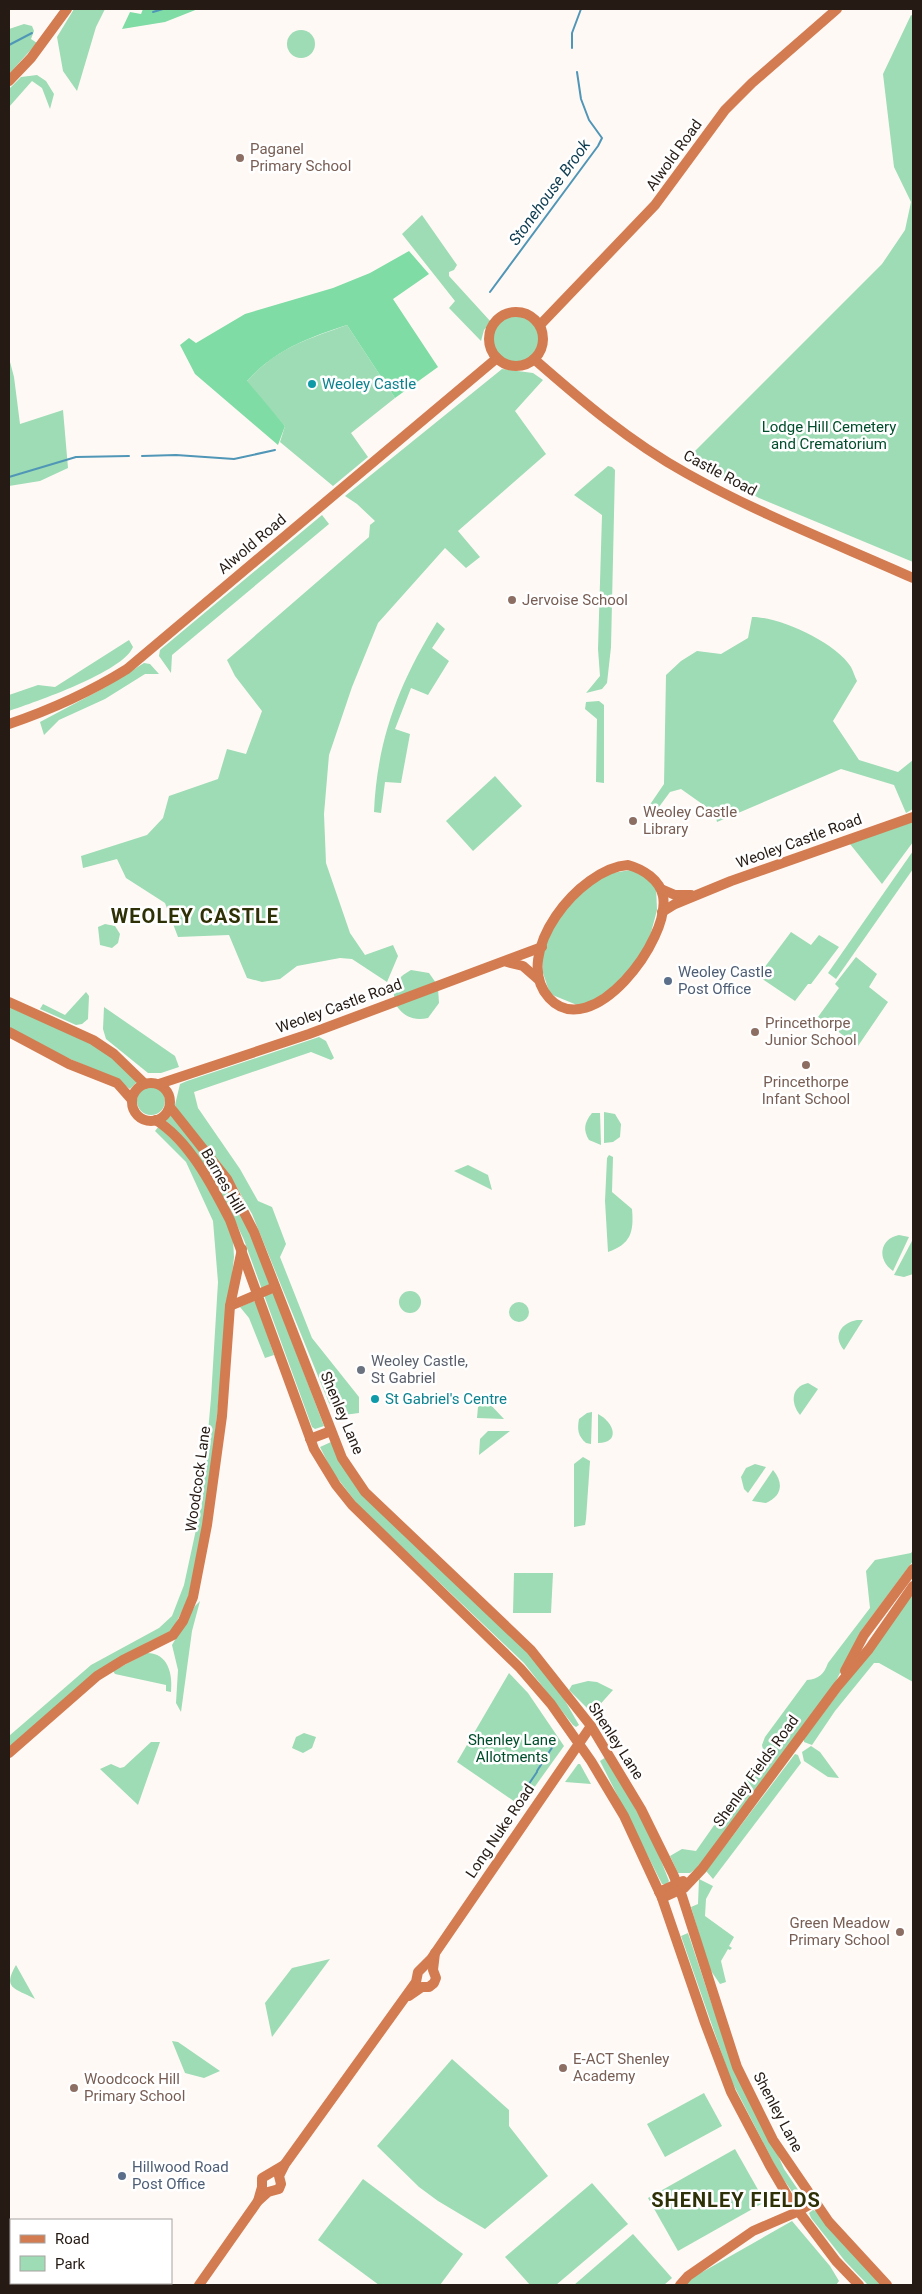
<svg xmlns="http://www.w3.org/2000/svg" width="922" height="2294" font-family="Roboto,sans-serif">
<style>
.green{fill:#9ddcb4}
.forest{fill:#7fdca5}
.lines{fill:none;stroke-linecap:round;stroke-linejoin:round}
.stream{stroke:#5096b7;stroke-width:2}
.secondary{stroke:#d37c51;stroke-width:10}
.education-dot{fill:#8d6e63;stroke:#fff;stroke-width:2}
.culture-dot{fill:#0f9aa8;stroke:#fff;stroke-width:2}
.service-dot{fill:#5c6f8a;stroke:#fff;stroke-width:2}
.worship-dot{fill:#6b7280;stroke:#fff;stroke-width:2}
.labels{text-anchor:middle;stroke-width:5;stroke-linejoin:round;paint-order:stroke}
.education-label{font-size:15px;fill:#785e54;stroke:#fff;text-anchor:start}
.street-label{font-size:15px;fill:#251b14;stroke:#fff}
.culture-label{font-size:15px;fill:#0d838f;stroke:#fff;text-anchor:start}
.park-label{font-size:15px;fill:#004d2b;stroke:#fff}
.service-label{font-size:15px;fill:#4e5e75;stroke:#fff;text-anchor:start}
.worship-label{font-size:15px;fill:#5b616d;stroke:#fff;text-anchor:start}
.water-label{font-size:16px;font-style:italic;fill:#0d3b50;stroke:#fff}
.district-label{font-size:20px;font-weight:bold;letter-spacing:1px;fill:#2e3006;stroke:#fff}
</style>
<rect width="100%" height="100%" fill="#fff9f5"/>
<!-- green -->
<g class="green">
<path d="M 74,9 L 105,9 L 96,27 L 77,91 L 63,71 L 57,37 Z"/>
<path d="M 911,15 L 913,16 L 913,562 L 759,498 L 688,458 L 882,264 L 905,230 L 911,202 L 894,167 L 883,74 Z"/>
<path d="M 24,24 L 32,26 L 34,31 L 31,39 L 37,43 L 9,74 L 9,29 Z"/>
<circle cx="301" cy="44" r="14"/>
<path d="M 37,75 L 46,81 L 54,94 L 50,109 L 42,88 L 32,81 L 9,107 L 9,89 L 21,77 Z"/>
<path d="M 422,215 L 457,265 L 454,270 L 449,272 L 449,276 L 491,322 L 484,330 L 481,341 L 449,308 L 455,301 L 402,234 Z"/>
<circle cx="517" cy="340" r="25"/>
<path d="M 347,325 L 395,398 L 351,433 L 368,457 L 333,486 L 280,442 L 285,426 L 246,382 C 277,348 305,340 347,325 Z"/>
<path d="M 9,358 L 14,377 L 20,424 L 63,410 L 68,468 L 40,481 L 9,486 Z"/>
<path d="M 502,369 L 533,373 L 543,380 L 515,411 L 546,454 L 458,531 L 480,557 L 466,568 L 445,548 L 378,623 L 352,687 L 329,755 L 324,814 L 326,863 L 350,933 L 365,955 L 393,945 L 398,956 L 387,982 L 352,959 L 340,958 L 297,966 L 280,979 L 262,982 L 247,978 L 229,935 L 178,937 L 165,903 L 126,878 L 117,859 L 83,868 L 81,856 L 147,835 L 163,818 L 169,796 L 218,779 L 227,749 L 246,754 L 262,711 L 235,676 L 227,660 L 369,537 L 370,525 L 375,521 L 357,504 L 345,496 Z"/>
<path d="M 608,466 L 612,467 L 615,470 L 611,647 L 607,683 L 602,689 L 586,693 L 600,676 L 598,649 L 602,515 L 574,495 Z"/>
<path d="M 322,515 L 329,524 L 172,655 L 171,673 L 159,656 L 160,650 Z"/>
<path d="M 752,617 C 780,617 835,642 851,667 C 853,671 855,677 857,681 L 833,721 L 859,760 L 898,772 L 913,760 L 913,809 L 906,813 L 894,785 L 841,769 L 717,822 L 715,813 L 681,789 L 670,792 L 656,811 L 649,806 L 664,784 L 666,675 L 681,661 L 697,651 L 721,654 L 748,638 Z"/>
<path d="M 437,622 L 445,629 L 432,648 L 449,661 L 428,695 L 411,688 L 395,729 L 410,734 L 401,783 L 385,782 L 381,813 L 374,812 C 377,740 399,683 437,622 Z"/>
<path d="M 129,640 L 133,647 C 123,672 35,702 9,711 L 9,695 L 38,685 L 55,687 Z"/>
<path d="M 144,663 L 150,664 L 159,674 L 145,674 L 105,699 L 59,720 L 44,735 L 40,722 L 104,688 Z"/>
<path d="M 599,701 L 604,705 L 604,783 L 596,782 L 597,719 L 585,709 L 586,702 Z"/>
<path d="M 495,776 L 522,806 L 473,851 L 446,821 Z"/>
<path d="M 913,821 L 913,842 L 882,884 L 850,844 Z"/>
<path d="M 913,851 L 913,869 L 836,979 L 828,973 Z"/>
<path d="M 636,869 L 656,887 L 657,910 L 649,940 L 622,982 L 582,1007 L 550,994 L 543,973 L 542,948 L 562,908 L 601,875 Z"/>
<path d="M 105,924 L 115,926 L 120,934 L 118,943 L 112,948 L 100,945 L 98,927 Z"/>
<path d="M 791,932 L 811,945 L 819,935 L 839,947 L 811,984 L 808,984 L 795,1001 L 758,976 Z"/>
<path d="M 856,957 L 877,974 L 869,987 L 888,1002 L 858,1046 L 818,1017 L 839,988 L 835,984 Z"/>
<path d="M 411,970 L 429,973 L 436,983 L 395,999 C 390,985 400,976 411,970 Z"/>
<path d="M 438,988 L 439,1003 L 428,1018 C 414,1021 404,1017 396,1005 Z"/>
<path d="M 86,992 L 89,996 L 88,1019 L 82,1024 L 76,1025 L 40,1009 L 43,1004 L 65,1015 Z"/>
<path d="M 9,1007 L 95,1045 L 112,1056 L 138,1081 L 130,1089 L 114,1078 L 61,1055 L 9,1027 Z"/>
<path d="M 104,1007 L 175,1056 L 179,1067 L 161,1073 L 148,1073 L 106,1039 L 103,1029 Z"/>
<path d="M 319,1037 L 326,1041 L 334,1058 L 331,1060 L 311,1052 L 194,1092 L 198,1108 L 240,1169 L 258,1201 L 272,1207 L 286,1244 L 280,1257 L 312,1338 L 359,1397 L 359,1413 C 344,1415 336,1417 329,1403 L 252,1214 L 236,1186 L 180,1114 L 175,1105 L 180,1084 L 187,1081 Z"/>
<circle cx="151" cy="1101" r="14"/>
<path d="M 604,1112 L 615,1114 L 621,1124 L 620,1137 L 613,1142 L 604,1143 Z"/>
<path d="M 170,1113 L 224,1178 L 251,1234 L 324,1426 L 315,1429 L 312,1427 L 244,1240 L 228,1206 L 172,1126 L 164,1119 Z"/>
<path d="M 592,1113 L 600,1113 L 601,1145 L 589,1140 C 583,1130 584,1123 592,1113 Z"/>
<path d="M 159,1126 L 191,1159 L 227,1222 L 233,1240 L 234,1257 L 208,1500 L 188,1599 L 173,1629 L 166,1634 L 148,1642 L 9,1747 L 9,1736 L 91,1665 L 159,1628 L 172,1616 L 184,1585 L 202,1502 L 211,1398 L 218,1282 L 213,1221 L 186,1162 L 155,1131 Z"/>
<path d="M 609,1155 L 613,1157 L 612,1192 L 632,1209 C 634,1232 631,1244 608,1252 L 605,1201 L 607,1158 Z"/>
<path d="M 468,1165 L 488,1175 L 492,1190 L 454,1171 Z"/>
<path d="M 899,1235 L 909,1237 L 893,1271 C 877,1260 879,1239 899,1235 Z"/>
<path d="M 913,1239 L 913,1274 L 904,1277 L 894,1275 Z"/>
<circle cx="410" cy="1302" r="11"/>
<path d="M 254,1301 L 257,1304 L 274,1355 L 265,1358 L 249,1318 L 240,1307 Z"/>
<circle cx="519" cy="1312" r="10"/>
<path d="M 857,1320 L 863,1320 L 844,1350 C 832,1336 841,1323 857,1320 Z"/>
<path d="M 808,1383 L 818,1389 L 800,1415 C 791,1404 790,1387 808,1383 Z"/>
<path d="M 488,1402 L 504,1419 L 477,1418 L 478,1407 Z"/>
<path d="M 592,1412 L 591,1444 L 586,1443 C 578,1436 577,1430 579,1419 L 587,1413 Z"/>
<path d="M 598,1414 C 614,1422 621,1443 598,1443 Z"/>
<path d="M 488,1431 L 510,1431 L 479,1455 L 480,1439 Z"/>
<path d="M 331,1442 L 342,1463 L 529,1653 L 560,1692 L 579,1725 L 576,1727 L 573,1725 L 524,1663 L 358,1505 L 332,1471 L 320,1447 Z"/>
<path d="M 583,1457 L 590,1461 L 586,1519 L 585,1525 L 574,1527 L 574,1464 Z"/>
<path d="M 755,1464 L 766,1467 L 748,1493 L 744,1489 L 741,1477 L 746,1468 Z"/>
<path d="M 773,1470 C 784,1483 782,1496 766,1503 L 752,1501 Z"/>
<path d="M 913,1550 L 913,1561 L 861,1631 L 833,1687 L 702,1865 L 690,1873 L 678,1873 L 670,1856 L 682,1849 L 696,1851 L 764,1754 L 762,1745 L 765,1737 L 807,1680 C 819,1679 824,1674 828,1663 L 870,1608 L 866,1571 L 875,1560 L 911,1553 Z"/>
<path d="M 514,1573 L 553,1573 L 551,1613 L 513,1613 Z"/>
<path d="M 913,1594 L 913,1682 L 879,1663 L 874,1663 L 835,1711 L 812,1745 L 804,1742 L 804,1739 Z"/>
<path d="M 200,1601 L 192,1631 L 181,1712 L 176,1703 L 178,1670 L 172,1645 L 195,1606 Z"/>
<path d="M 147,1653 C 168,1653 173,1674 171,1692 L 166,1691 L 166,1685 L 115,1674 L 113,1671 Z"/>
<path d="M 509,1673 L 528,1693 L 564,1746 L 521,1806 L 457,1762 Z"/>
<path d="M 588,1681 L 597,1682 L 613,1690 L 596,1709 L 588,1709 L 569,1690 L 572,1685 Z"/>
<path d="M 304,1733 L 316,1737 L 312,1748 L 303,1753 L 292,1748 L 296,1737 Z"/>
<path d="M 151,1742 L 160,1742 L 138,1805 L 100,1769 L 111,1764 L 120,1768 L 124,1767 Z"/>
<path d="M 811,1746 L 820,1752 L 839,1778 L 828,1777 L 804,1761 L 802,1752 Z"/>
<path d="M 795,1754 L 798,1755 L 801,1763 L 713,1879 L 706,1871 Z"/>
<path d="M 606,1757 L 653,1840 L 669,1881 L 666,1885 L 662,1884 L 600,1761 Z"/>
<path d="M 578,1764 L 580,1764 L 591,1784 L 565,1782 Z"/>
<path d="M 699,1879 L 713,1886 L 706,1899 L 705,1916 L 734,1937 L 729,1946 L 732,1948 L 730,1950 L 728,1949 L 721,1961 L 726,1982 L 720,1984 L 709,1968 L 691,1907 L 698,1904 Z"/>
<path d="M 688,1933 L 712,2005 L 784,2169 L 805,2200 L 800,2203 L 779,2173 L 731,2080 L 681,1936 Z"/>
<path d="M 330,1959 L 272,2037 L 265,2003 L 292,1968 Z"/>
<path d="M 16,1965 L 35,1999 C 15,1988 2,1989 16,1965 Z"/>
<path d="M 172,2041 L 178,2042 L 220,2071 L 204,2078 L 185,2073 Z"/>
<path d="M 452,2059 L 509,2110 L 509,2126 L 548,2176 L 485,2229 L 438,2201 L 419,2187 L 377,2146 Z"/>
<path d="M 704,2093 L 722,2126 L 665,2157 L 647,2124 Z"/>
<path d="M 735,2149 L 765,2202 L 678,2251 L 648,2198 Z"/>
<path d="M 363,2179 L 463,2254 L 440,2285 L 379,2285 L 318,2240 Z"/>
<path d="M 592,2183 L 628,2224 L 556,2285 L 530,2285 L 505,2257 Z"/>
<path d="M 813,2210 L 816,2211 L 882,2285 L 868,2285 L 845,2261 L 811,2218 L 809,2213 Z"/>
<path d="M 792,2221 L 830,2266 L 839,2281 L 836,2285 L 685,2285 L 690,2279 Z"/>
<path d="M 633,2234 L 672,2278 L 664,2285 L 574,2285 Z"/>
</g>
<!-- forest -->
<g class="forest">
<path d="M 143,9 L 198,9 L 165,22 L 122,29 L 130,12 L 141,14 Z"/>
<path d="M 409,251 L 429,274 L 393,299 L 438,367 L 395,398 L 347,325 C 307,338 275,350 247,381 L 285,426 L 278,445 L 195,374 L 180,345 L 189,338 L 196,343 L 245,314 L 333,288 L 370,273 Z"/>
</g>
<g class="lines">
<!-- stream -->
<g class="stream">
<path d="M 153,12 L 163,9"/>
<path d="M 9,45 L 32,33"/>
<path d="M 572,48 L 572,33 L 581,9"/>
<path d="M 490,292 L 598,146 L 602,138 L 589,120 L 581,99 L 577,72"/>
<path d="M 142,456 L 176,455 L 234,459 L 275,450"/>
<path d="M 9,477 L 76,457 L 129,456"/>
<path d="M 537,1771 L 553,1746"/>
<path d="M 522,1794 L 537,1772"/>
</g>
<!-- secondary -->
<g class="secondary">
<path d="M 9,81 L 31,58 L 67,9"/>
<circle cx="516" cy="339" r="27"/>
<path d="M 540,325 L 655,205 L 725,110 L 752,83 L 837,9"/>
<path d="M 534,359 C 582,401 630,442 686,473 C 759,514 837,544 913,578"/>
<path d="M 9,724 C 50,710 90,692 127,669 L 497,358"/>
<path d="M 628,865 C 643,869 660,880 663,896 C 671,940 591,1044 549,998 C 510,954 580,868 628,865 Z"/>
<path d="M 661,889 L 675,895 L 691,895"/>
<path d="M 662,912 L 675,904 L 731,881 L 913,817"/>
<path d="M 507,962 L 523,966 L 539,980"/>
<path d="M 9,1002 L 93,1040 L 114,1054 L 145,1084"/>
<path d="M 9,1032 L 69,1064 L 117,1083 L 132,1100"/>
<circle cx="151" cy="1102" r="19"/>
<path d="M 159,1084 L 309,1034 L 542,947"/>
<path d="M 170,1107 L 227,1179 L 254,1232 L 342,1458 L 365,1492 L 531,1650 L 591,1726 L 641,1809 L 673,1874 L 682,1896 L 737,2067 L 773,2140 L 829,2222 L 887,2285"/>
<path d="M 156,1120 C 190,1142 212,1185 230,1220 L 314,1449 L 336,1485 L 352,1505 L 520,1668 L 551,1704 L 591,1761 L 624,1816 L 662,1898 L 705,2023 L 731,2092 L 770,2166 L 790,2200 L 836,2261 L 859,2285"/>
<path d="M 230,1306 L 275,1287"/>
<path d="M 310,1439 L 331,1431"/>
<path d="M 845,1671 L 864,1635 L 913,1569"/>
<path d="M 9,1753 L 97,1676 L 123,1660 L 173,1635 L 183,1621 L 193,1597 L 207,1525 L 222,1416 L 230,1306 L 242,1249"/>
<path d="M 659,1892 L 683,1881"/>
<path d="M 662,1898 L 684,1888 L 702,1869 L 837,1687 L 869,1649 L 913,1586"/>
<path d="M 409,1996 L 422,1987 L 429,1987 L 434,1983 L 436,1978 L 433,1970 L 435,1953"/>
<path d="M 258,2201 L 262,2187 L 262,2178 L 284,2165"/>
<path d="M 199,2285 L 258,2201 L 268,2192 L 279,2189 L 281,2184 L 279,2176 L 285,2164 L 416,1982 L 418,1972 L 431,1959 L 591,1726"/>
<path d="M 680,2285 L 688,2276 L 753,2231 L 797,2212 L 814,2202"/>
</g>
</g>
<!-- markers -->
<g class="education-dot">
<circle cx="240" cy="158" r="5"/>
<circle cx="512" cy="600" r="5"/>
<circle cx="633" cy="821" r="5"/>
<circle cx="755" cy="1032" r="5"/>
<circle cx="806" cy="1065" r="5"/>
<circle cx="900" cy="1932" r="5"/>
<circle cx="563" cy="2068" r="5"/>
<circle cx="74" cy="2088" r="5"/>
</g>
<g class="culture-dot">
<circle cx="312" cy="384" r="5"/>
<circle cx="375" cy="1399" r="5"/>
</g>
<g class="service-dot">
<circle cx="668" cy="981" r="5"/>
<circle cx="122" cy="2176" r="5"/>
</g>
<circle class="worship-dot" cx="361" cy="1370" r="5"/>
<g class="labels">
<!-- education labels -->
<g class="education-label">
<text x="250" y="154">Paganel<tspan x="250" dy="17">Primary School</tspan></text>
<text x="522" y="605">Jervoise School</text>
<text x="643" y="817">Weoley Castle<tspan x="643" dy="17">Library</tspan></text>
<text x="765" y="1028">Princethorpe<tspan x="765" dy="17">Junior School</tspan></text>
<text x="806" y="1087" text-anchor="middle">Princethorpe<tspan x="806" dy="17">Infant School</tspan></text>
<text x="890" y="1928" text-anchor="end">Green Meadow<tspan x="890" dy="17">Primary School</tspan></text>
<text x="573" y="2064">E-ACT Shenley<tspan x="573" dy="17">Academy</tspan></text>
<text x="84" y="2084">Woodcock Hill<tspan x="84" dy="17">Primary School</tspan></text>
</g>
<!-- street labels -->
<g class="street-label">
<text transform="translate(674 155) rotate(-54)" y="5">Alwold Road</text>
<text transform="translate(720 473) rotate(28)" y="5">Castle Road</text>
<text transform="translate(252 544) rotate(-40)" y="5">Alwold Road</text>
<text transform="translate(799 841) rotate(-20)" y="5">Weoley Castle Road</text>
<text transform="translate(339 1006) rotate(-20)" y="5">Weoley Castle Road</text>
<text transform="translate(223 1181) rotate(60)" y="5">Barnes Hill</text>
<text transform="translate(342 1413) rotate(67)" y="5">Shenley Lane</text>
<text transform="translate(198 1479) rotate(-82)" y="5">Woodcock Lane</text>
<text transform="translate(616 1741) rotate(57)" y="5">Shenley Lane</text>
<text transform="translate(756 1771) rotate(-54)" y="5">Shenley Fields Road</text>
<text transform="translate(500 1831) rotate(-56)" y="5">Long Nuke Road</text>
<text transform="translate(778 2112) rotate(62)" y="5">Shenley Lane</text>
</g>
<!-- culture labels -->
<g class="culture-label">
<text x="322" y="389">Weoley Castle</text>
<text x="385" y="1404">St Gabriel's Centre</text>
</g>
<!-- park labels -->
<g class="park-label">
<text x="829" y="432">Lodge Hill Cemetery<tspan x="829" dy="17">and Crematorium</tspan></text>
<text x="512" y="1745">Shenley Lane<tspan x="512" dy="17">Allotments</tspan></text>
</g>
<!-- service labels -->
<g class="service-label">
<text x="678" y="977">Weoley Castle<tspan x="678" dy="17">Post Office</tspan></text>
<text x="132" y="2172">Hillwood Road<tspan x="132" dy="17">Post Office</tspan></text>
</g>
<!-- worship labels -->
<g class="worship-label">
<text x="371" y="1366">Weoley Castle,<tspan x="371" dy="17">St Gabriel</tspan></text>
</g>
<!-- water labels -->
<g class="water-label">
<text transform="translate(549 192) rotate(-54)" y="6">Stonehouse Brook</text>
</g>
<!-- district labels -->
<g class="district-label">
<text x="195" y="923">WEOLEY CASTLE</text>
<text x="736" y="2207">SHENLEY FIELDS</text>
</g>
</g>
<!-- border -->
<rect width="922" height="2294" fill="none" stroke="#251b14" stroke-width="20"/>
<!-- legend -->
<rect x="10" y="2219" width="162" height="65" fill="#ffffff" stroke="#a8a4a1"/>
<rect x="20" y="2235" width="25" height="8" fill="#d37c51" stroke="#a8a4a1"/>
<text x="55" y="2244" font-size="15" fill="#251b14">Road</text>
<rect x="20" y="2256" width="25" height="15" fill="#9ddcb4" stroke="#a8a4a1"/>
<text x="55" y="2269" font-size="15" fill="#251b14">Park</text>
</svg>
